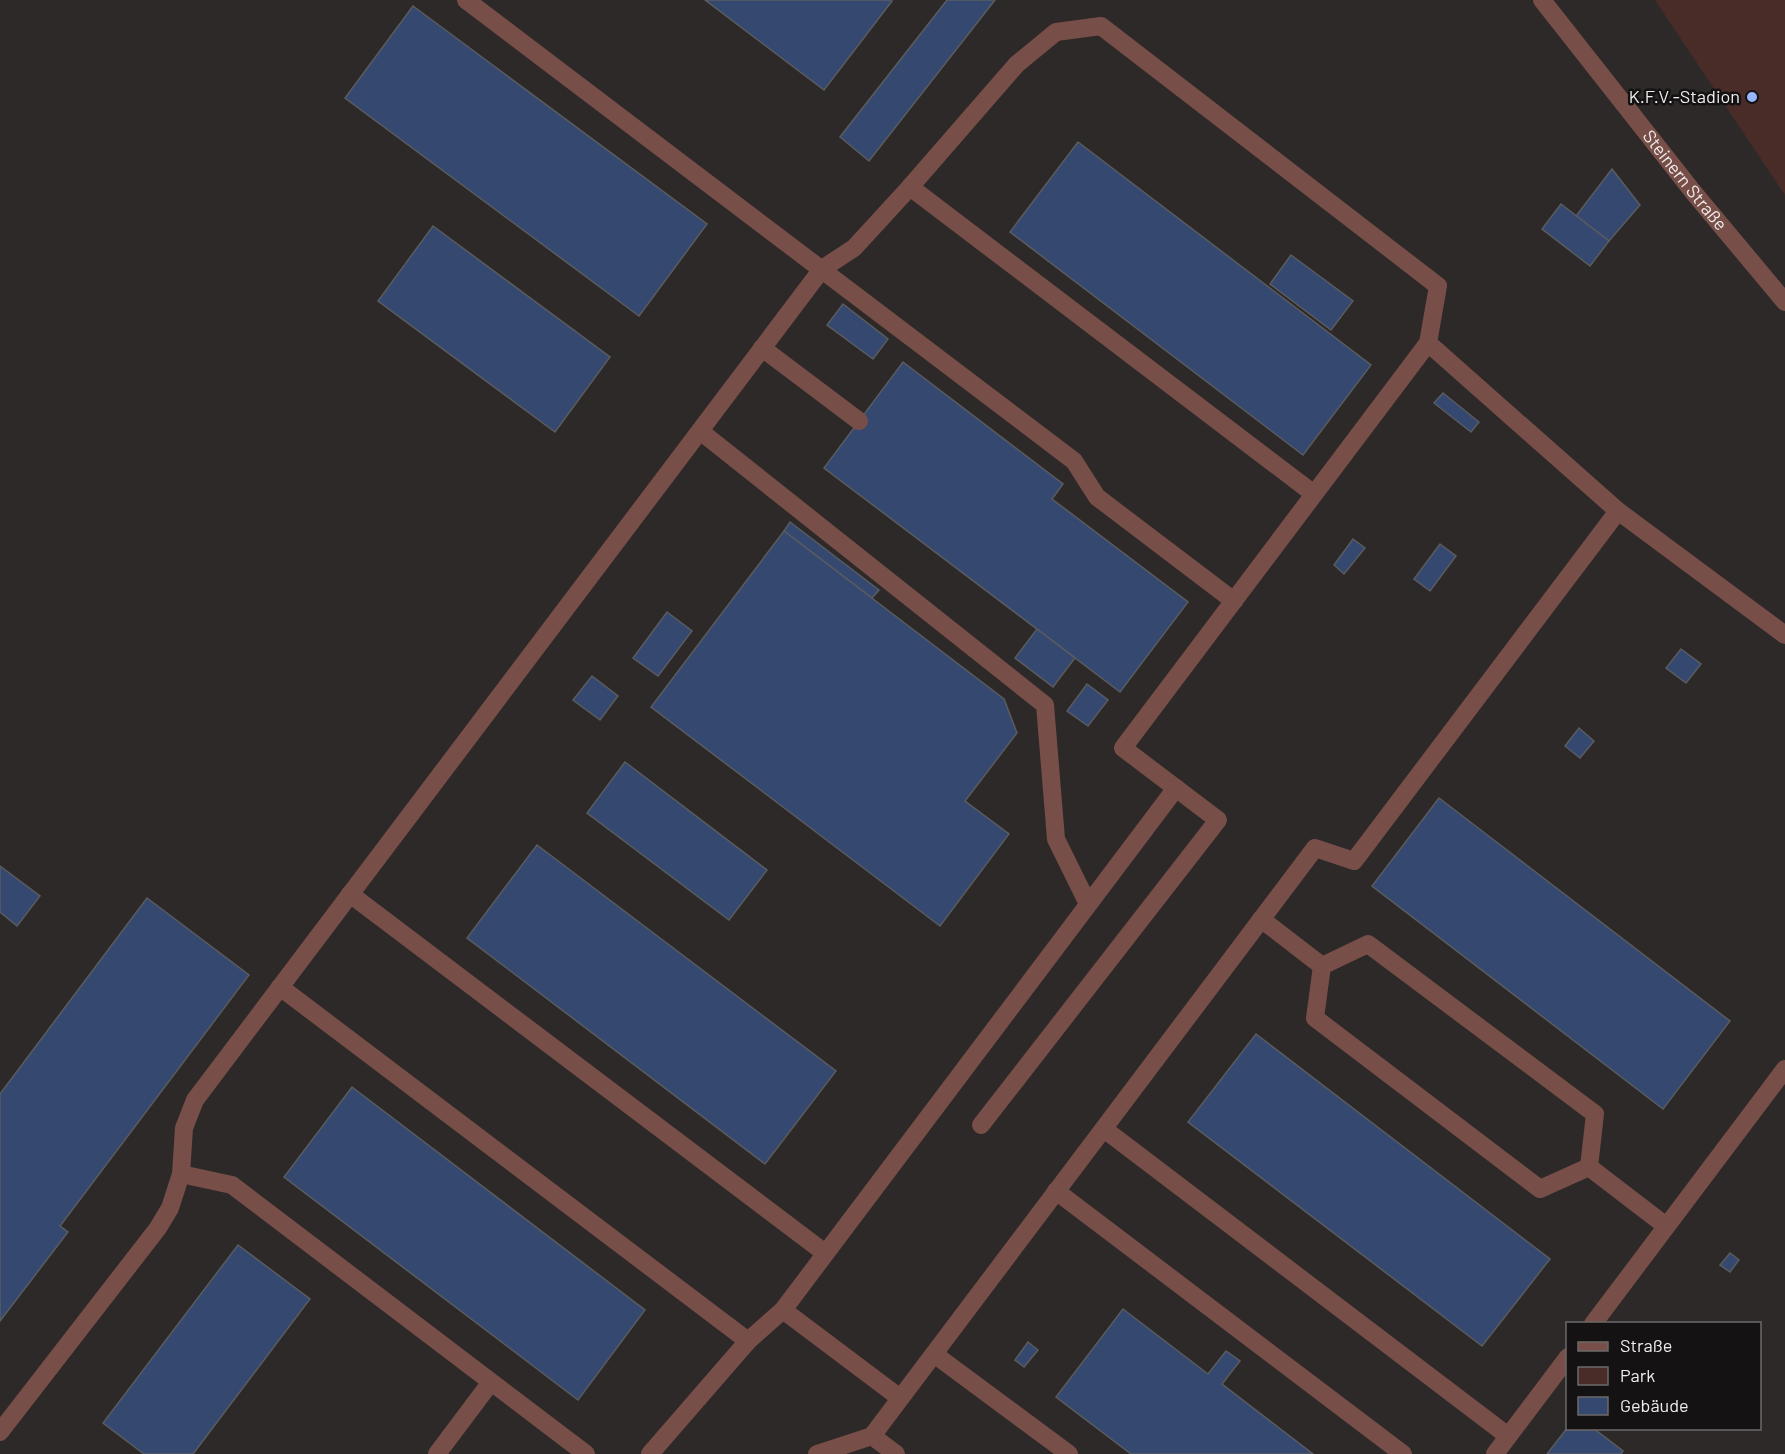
<svg xmlns="http://www.w3.org/2000/svg" width="1785" height="1454" font-family="Barlow,sans-serif">
<style>
.green{fill:#492c28}
.building{fill:#35486f;stroke:#5a5c60;stroke-width:1.5}
.lines{fill:none;stroke-linecap:round;stroke-linejoin:round}
.minor{stroke:#784e48;stroke-width:18}
.poi-dot{fill:#94b7fd;stroke:#141212;stroke-width:2}
.labels{text-anchor:middle;stroke-width:5;stroke-linejoin:round;paint-order:stroke}
.poi-label{font-size:18px;fill:#f0edec;stroke:#141212;text-anchor:end}
.street-label{font-size:18px;fill:#f0edec;stroke:#141212}
</style>
<rect width="100%" height="100%" fill="#2d2928"/>
<!-- green -->
<path class="green" d="M 1655,0 L 1785,0 L 1785,195 Z"/>
<!-- building -->
<g class="building">
<path d="M 705,0 L 891,0 L 892,1 L 824,90 Z"/>
<path d="M 947,0 L 995,0 L 869,161 L 840,137 Z"/>
<path d="M 413,6 L 707,224 L 639,316 L 345,98 Z"/>
<path d="M 1078,142 L 1371,365 L 1303,455 L 1010,232 Z"/>
<path d="M 1612,169 L 1640,205 L 1609,241 L 1576,216 Z"/>
<path d="M 1561,204 L 1609,241 L 1590,266 L 1542,229 Z"/>
<path d="M 433,226 L 610,357 L 555,432 L 378,301 Z"/>
<path d="M 1291,255 L 1353,301 L 1331,330 L 1270,284 Z"/>
<path d="M 843,304 L 888,339 L 873,359 L 827,325 Z"/>
<path d="M 903,362 L 1063,484 L 1052,499 L 1188,602 L 1120,692 L 824,468 Z"/>
<path d="M 1443,393 L 1479,422 L 1471,432 L 1434,403 Z"/>
<path d="M 790,522 L 879,590 L 872,598 L 784,531 Z"/>
<path d="M 784,531 L 1004,699 L 1017,733 L 965,801 L 1009,834 L 940,926 L 651,707 Z"/>
<path d="M 1353,539 L 1365,548 L 1344,574 L 1334,565 Z"/>
<path d="M 1440,544 L 1456,556 L 1430,591 L 1414,579 Z"/>
<path d="M 667,612 L 692,631 L 658,676 L 633,658 Z"/>
<path d="M 1037,629 L 1075,658 L 1053,687 L 1015,658 Z"/>
<path d="M 1681,649 L 1701,664 L 1686,683 L 1666,668 Z"/>
<path d="M 592,676 L 618,696 L 600,720 L 573,700 Z"/>
<path d="M 1087,684 L 1108,700 L 1088,726 L 1067,711 Z"/>
<path d="M 1579,728 L 1594,741 L 1580,758 L 1565,746 Z"/>
<path d="M 625,762 L 767,870 L 729,920 L 587,813 Z"/>
<path d="M 1439,798 L 1730,1021 L 1663,1109 L 1372,886 Z"/>
<path d="M 537,845 L 836,1071 L 765,1164 L 467,938 Z"/>
<path d="M 0,866 L 40,896 L 17,926 L 0,912 Z"/>
<path d="M 147,898 L 249,975 L 60,1226 L 68,1232 L 0,1321 L 0,1094 Z"/>
<path d="M 1256,1034 L 1550,1259 L 1482,1346 L 1188,1122 Z"/>
<path d="M 352,1087 L 645,1310 L 578,1400 L 284,1177 Z"/>
<path d="M 238,1245 L 310,1299 L 193,1454 L 144,1454 L 103,1423 Z"/>
<path d="M 1730,1253 L 1739,1260 L 1730,1272 L 1720,1265 Z"/>
<path d="M 1123,1309 L 1208,1374 L 1226,1351 L 1240,1361 L 1222,1384 L 1313,1454 L 1131,1454 L 1056,1397 Z"/>
<path d="M 1028,1342 L 1038,1350 L 1024,1367 L 1015,1360 Z"/>
<path d="M 1568,1427 L 1593,1428 L 1623,1451 L 1621,1454 L 1547,1454 Z"/>
</g>
<g class="lines">
<!-- minor -->
<g class="minor">
<path d="M 466,0 L 1074,461 L 1097,497 L 1234,601"/>
<path id="s1" d="M 1542,0 L 1694,193 L 1785,302"/>
<path d="M 910,187 L 1314,494"/>
<path d="M 1428,343 L 1618,511 L 1785,635"/>
<path d="M 762,348 L 859,421"/>
<path d="M 700,431 L 1045,705 L 1056,839 L 1088,904"/>
<path d="M 350,894 L 825,1253"/>
<path d="M 1261,919 L 1322,966"/>
<path d="M 1322,966 L 1315,1018 L 1540,1189 L 1589,1167"/>
<path d="M 1322,966 L 1368,944 L 1595,1114 L 1589,1167"/>
<path d="M 280,987 L 748,1341"/>
<path d="M 1104,1129 L 1508,1436"/>
<path d="M 1589,1167 L 1666,1226"/>
<path d="M 181,1174 L 232,1185 L 586,1454"/>
<path d="M 1056,1191 L 1403,1454"/>
<path d="M 783,1310 L 900,1398"/>
<path d="M 1593,1324 L 1785,1069"/>
<path d="M 934,1354 L 1069,1454"/>
<path d="M 0,1432 L 158,1228 L 170,1208 L 181,1174 L 184,1128 L 195,1100 L 822,269 L 854,248 L 910,187 L 1017,64 L 1056,32 L 1101,26 L 1438,286 L 1428,343 L 1123,748 L 1218,820 L 981,1125"/>
<path d="M 872,1436 L 896,1454"/>
<path d="M 437,1454 L 491,1382"/>
<path d="M 650,1454 L 748,1341 L 783,1310 L 1176,788"/>
<path d="M 817,1454 L 872,1436 L 1315,848 L 1354,861 L 1618,511"/>
<path d="M 1495,1454 L 1568,1357"/>
</g>
</g>
<!-- markers -->
<circle class="poi-dot" cx="1752" cy="97" r="6"/>
<g class="labels">
<!-- poi labels -->
<g class="poi-label">
<text x="1740" y="103">K.F.V.-Stadion</text>
</g>
<!-- street labels -->
<g class="street-label">
<text dy="6" stroke="none"><textPath href="#s1" startOffset="230">Steinern Straße</textPath></text>
</g>
</g>
<!-- legend -->
<rect x="1566" y="1322" width="195" height="108" fill="#141212" stroke="#6c6a69" stroke-width="1.5"/>
<rect x="1578" y="1342" width="30" height="9" fill="#784e48" stroke="#6c6a69" stroke-width="1.5"/>
<text x="1620" y="1352" font-size="18" fill="#f0edec">Straße</text>
<rect x="1578" y="1367" width="30" height="18" fill="#492c28" stroke="#6c6a69" stroke-width="1.5"/>
<text x="1620" y="1382" font-size="18" fill="#f0edec">Park</text>
<rect x="1578" y="1397" width="30" height="18" fill="#35486f" stroke="#6c6a69" stroke-width="1.5"/>
<text x="1620" y="1412" font-size="18" fill="#f0edec">Gebäude</text>
</svg>
